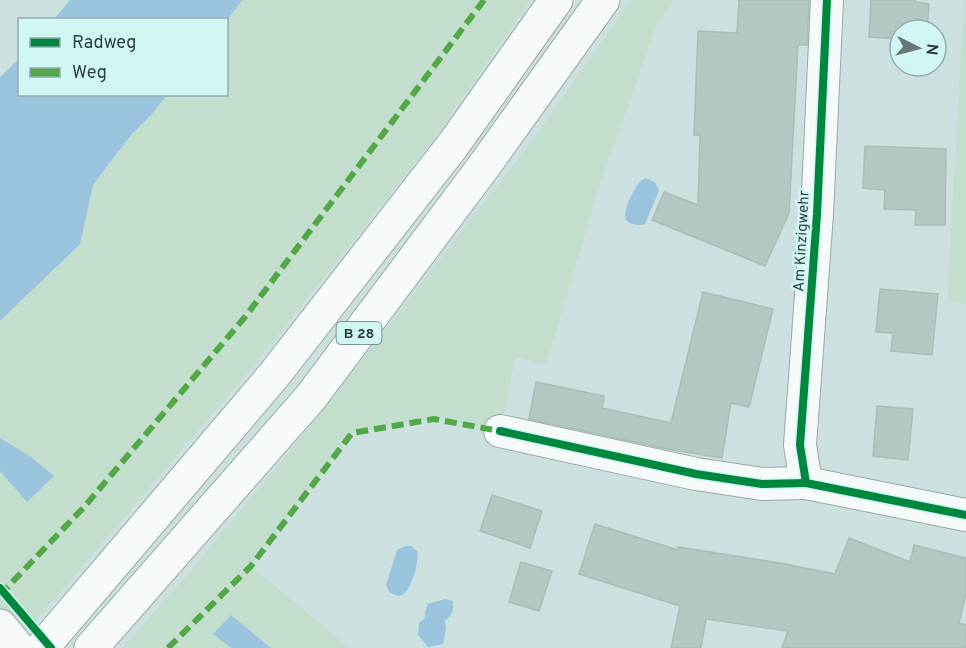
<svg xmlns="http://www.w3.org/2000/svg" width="966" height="648" font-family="Overpass,sans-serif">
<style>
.green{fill:#c3decc}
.water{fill:#9ac4de}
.building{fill:#b2c8c2;stroke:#acbcb8;stroke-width:1.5}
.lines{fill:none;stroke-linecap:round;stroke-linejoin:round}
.minor-casing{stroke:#98a8a7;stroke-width:34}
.tertiary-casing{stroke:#98a8a7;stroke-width:35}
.trunk-casing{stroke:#98a8a7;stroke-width:35}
.minor{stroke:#f7fafa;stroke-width:32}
.tertiary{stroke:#f7fafa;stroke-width:33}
.trunk{stroke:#f7fafa;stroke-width:33}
.quiet{stroke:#52a746;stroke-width:6;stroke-dasharray:12 6;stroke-linecap:butt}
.cycleway-casing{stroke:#d1f7f5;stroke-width:11}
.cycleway{stroke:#00873e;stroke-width:8}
.labels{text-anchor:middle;stroke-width:5;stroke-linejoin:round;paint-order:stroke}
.shield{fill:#d1f7f5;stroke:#607675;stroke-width:1.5}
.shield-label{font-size:14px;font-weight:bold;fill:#303f3e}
.street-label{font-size:15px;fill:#303f3e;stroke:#d1f7f5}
</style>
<rect width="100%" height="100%" fill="#cce1df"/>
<!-- green -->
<g class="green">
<path d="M 242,0 L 530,0 L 432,142 L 248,372 L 13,648 L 0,648 L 0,471 L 3,473 L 31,457 L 0,438 L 0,321 L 80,244 L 93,185 L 130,136 L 151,115 L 167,95 L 226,94 L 227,20 Z"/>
<path d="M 631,0 L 674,0 L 656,26 L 599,188 L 546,365 L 516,357 L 500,431 L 434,419 L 352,433 L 251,566 L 350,648 L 271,648 L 231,615 L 213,634 L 231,648 L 122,648 L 189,573 L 298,441 L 529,145 Z"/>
<path d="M 964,0 L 966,0 L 966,303 L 947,301 Z"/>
</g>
<!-- water -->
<g class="water">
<path d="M 70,0 L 242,0 L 227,20 L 54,19 Z"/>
<path d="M 19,59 L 20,94 L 167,95 L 151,115 L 130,136 L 93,185 L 80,244 L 0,321 L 0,77 Z"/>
<path d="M 645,178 L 655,182 L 659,191 L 645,224 C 638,226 631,225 626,220 C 622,210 636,182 645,178 Z"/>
<path d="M 0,438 L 31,457 L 54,476 L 27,502 L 0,471 Z"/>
<path d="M 405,546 L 411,546 L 417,551 C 420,560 411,592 402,595 C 397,597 393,594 389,592 L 386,585 L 397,550 Z"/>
<path d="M 445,599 L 453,601 C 454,611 452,615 445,621 L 446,629 L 443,644 L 428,647 L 418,635 L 419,623 L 425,618 L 425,612 L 428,604 Z"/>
<path d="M 231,615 L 271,648 L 231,648 L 213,634 Z"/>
</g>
<!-- building -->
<g class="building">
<path d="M 739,0 L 809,0 L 807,45 L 798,45 L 789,213 L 765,266 L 652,220 L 664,192 L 698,205 L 700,135 L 694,135 L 698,31 L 737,33 Z"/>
<path d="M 871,0 L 915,0 L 915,2 L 929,4 L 927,30 L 900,30 L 900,39 L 869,37 Z"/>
<path d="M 865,146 L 946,149 L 945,225 L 915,225 L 916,210 L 884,209 L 885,190 L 863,188 Z"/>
<path d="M 880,289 L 938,294 L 932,355 L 891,351 L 893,333 L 876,332 Z"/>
<path d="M 703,292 L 773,309 L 749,407 L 731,403 L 722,458 L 666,449 L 529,419 L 536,382 L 604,396 L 602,408 L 671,423 Z"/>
<path d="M 877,406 L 913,409 L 908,460 L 873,456 Z"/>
<path d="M 492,495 L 542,511 L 530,548 L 480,531 Z"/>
<path d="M 595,524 L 678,550 L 678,547 L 780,563 L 835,574 L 849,538 L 910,562 L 914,545 L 966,558 L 966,593 L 959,623 L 966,625 L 966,648 L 782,648 L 788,631 L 706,619 L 701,648 L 671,648 L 680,606 L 579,574 Z"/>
<path d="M 521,562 L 552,571 L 539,611 L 509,602 Z"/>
</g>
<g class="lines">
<!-- minor casing -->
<g class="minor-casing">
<g id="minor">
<path d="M 827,0 L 817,214 L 800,445 L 806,483 L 966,515"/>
<path d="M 500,431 L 696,474 L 762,484 L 806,483"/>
</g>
</g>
<!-- tertiary casing -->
<g class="tertiary-casing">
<path id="tertiary" d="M 0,626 L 18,648"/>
</g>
<!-- trunk casing -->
<g class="trunk-casing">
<g id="trunk">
<path d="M 42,648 L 274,375 L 453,145 L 556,0"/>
<path d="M 91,648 L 311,397 L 484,166 L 603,0"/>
</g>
</g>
<!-- minor -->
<use href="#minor" class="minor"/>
<!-- tertiary -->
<use href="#tertiary" class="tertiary"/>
<!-- trunk -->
<use href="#trunk" class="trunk"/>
<!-- quiet -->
<g class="quiet">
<path d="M 0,595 L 85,506 L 245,317 L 484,0"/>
<path d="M 168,648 L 251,566 L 352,433 L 434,419 L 500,431"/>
</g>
<!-- cycleway casing -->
<g class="cycleway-casing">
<g id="cycleway">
<path d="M 827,0 L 817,214 L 800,445 L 806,483 L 966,515"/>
<path d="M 500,431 L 696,474 L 762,484 L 806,483"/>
<path d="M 0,588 L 51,648"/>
</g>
</g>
<!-- cycleway -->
<use href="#cycleway" class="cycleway"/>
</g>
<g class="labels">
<!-- shield labels -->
<rect class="shield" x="336.5" y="322" width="45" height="22" rx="4.5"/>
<g class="shield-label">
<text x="359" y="338">B 28</text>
</g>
<!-- street labels -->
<g class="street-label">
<text transform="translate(801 241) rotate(-87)" y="5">Am Kinzigwehr</text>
</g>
</g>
<!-- legend -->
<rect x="18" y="18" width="210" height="78" fill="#d1f7f5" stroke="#91adac" stroke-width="1.5"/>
<rect x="30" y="38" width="30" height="9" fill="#00873e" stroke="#91adac" stroke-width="1.5"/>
<text x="72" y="48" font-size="18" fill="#303f3e">Radweg</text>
<rect x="30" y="68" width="30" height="9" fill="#52a746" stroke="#91adac" stroke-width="1.5"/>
<text x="72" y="78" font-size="18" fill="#303f3e">Weg</text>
<!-- north arrow -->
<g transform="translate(918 48) rotate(96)"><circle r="28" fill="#d1f7f5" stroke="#91adac" stroke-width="1.5"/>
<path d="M0-4.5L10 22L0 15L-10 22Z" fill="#677876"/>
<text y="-9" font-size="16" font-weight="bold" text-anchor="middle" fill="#303f3e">N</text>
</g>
</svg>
